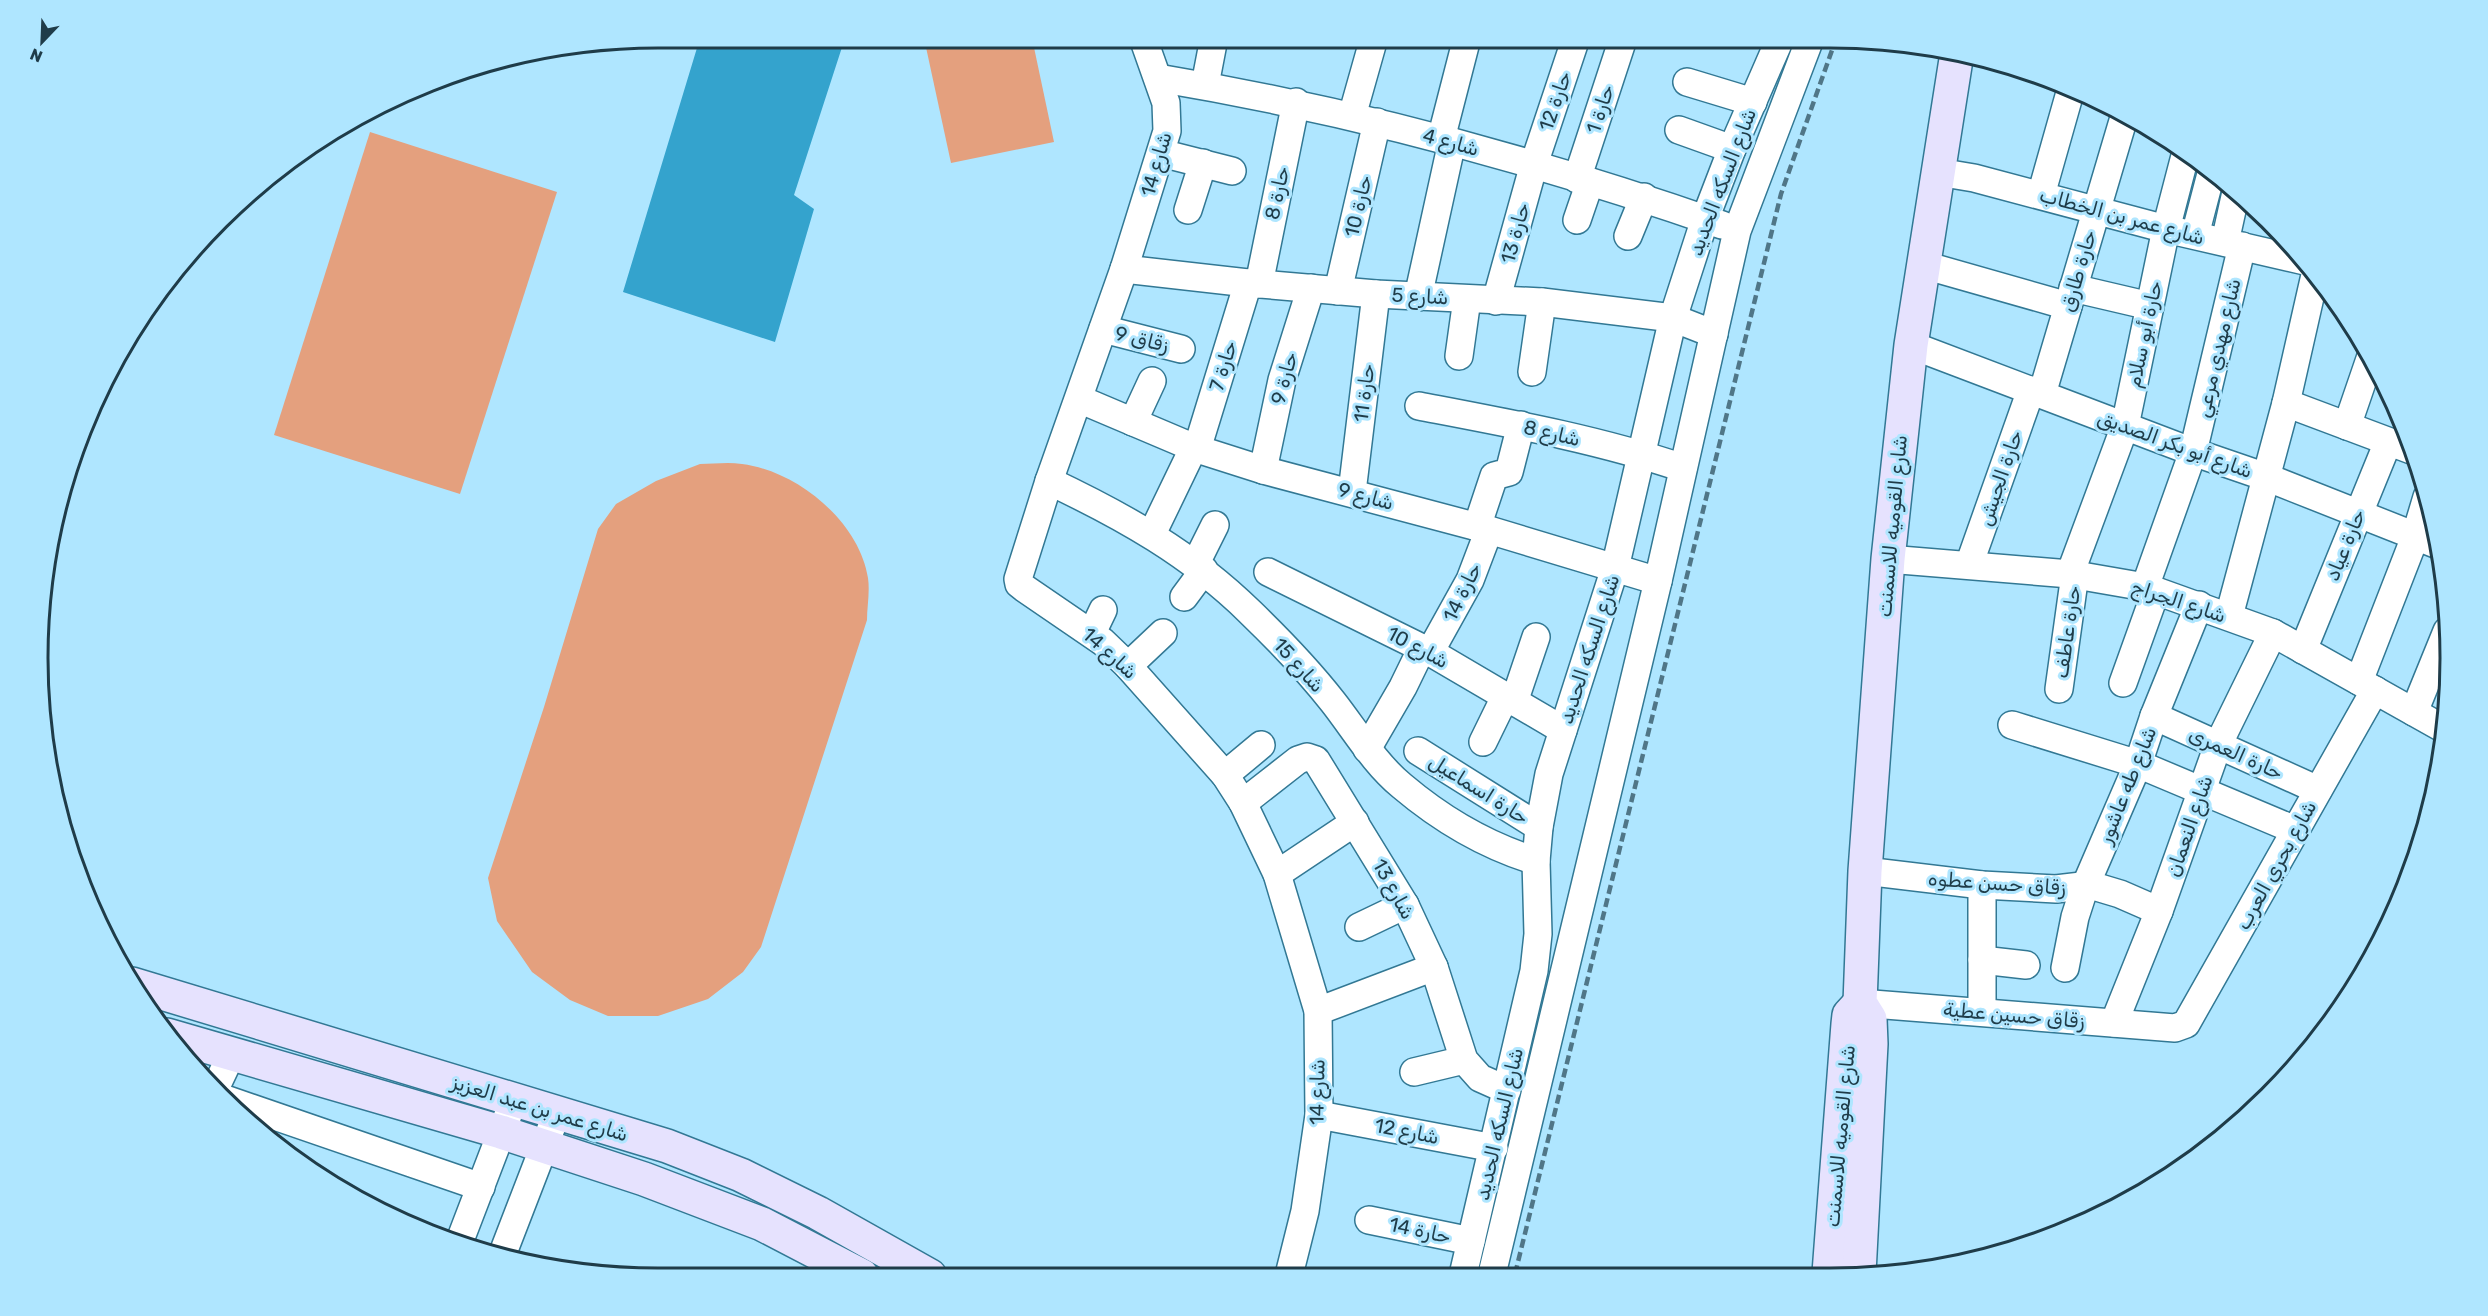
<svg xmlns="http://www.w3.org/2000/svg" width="2488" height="1316" font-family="Rubik,Cairo,sans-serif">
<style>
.green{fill:#e4a07e}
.water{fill:#34a3cd}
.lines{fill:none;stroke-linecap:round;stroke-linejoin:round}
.minor-casing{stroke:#327894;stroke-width:30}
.secondary-casing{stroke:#327894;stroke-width:36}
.minor{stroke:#fff;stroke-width:27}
.secondary{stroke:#e6e2fe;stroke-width:33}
.rail{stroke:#507687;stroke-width:4.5;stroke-dasharray:9 4.5;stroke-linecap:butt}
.labels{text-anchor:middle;stroke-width:6;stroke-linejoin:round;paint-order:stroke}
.street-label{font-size:20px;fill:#1f3c49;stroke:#afe6ff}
.rim{fill:none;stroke:#1f3c49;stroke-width:3}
</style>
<rect width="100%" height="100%" fill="#afe6ff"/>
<!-- green -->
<g class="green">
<path d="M 924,38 L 1032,38 L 1054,142 L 951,163 Z"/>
<path d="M 370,132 L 557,192 L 460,494 L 274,435 Z"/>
<path d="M 700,464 C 713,464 728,462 742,464 C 797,471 859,521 868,578 C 870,592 867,607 867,620 L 761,947 L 743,972 L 708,999 L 658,1016 L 608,1016 L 570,1000 L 532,972 L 497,921 L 488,878 L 544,707 L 598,529 L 616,504 L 656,481 Z"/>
</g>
<!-- water -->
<path class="water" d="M 700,38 L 845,38 L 794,195 L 814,209 L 775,342 L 623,292 Z"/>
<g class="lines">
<!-- minor casing -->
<g class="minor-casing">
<g id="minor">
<path d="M 1143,38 L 1166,103 L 1167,131 L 1124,269 L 1049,481 L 1018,579 L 1019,584 L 1024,588 L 1103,642 L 1128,666 L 1225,775 L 1243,803 L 1277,874 L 1318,1011 L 1319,1115 L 1305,1211 L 1289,1275"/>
<path d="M 1158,78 C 1350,110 1538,161 1722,225"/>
<path d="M 1687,82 L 1753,102"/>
<path d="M 1205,85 L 1214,38"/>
<path d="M 1352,116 L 1374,38"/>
<path d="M 1679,130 L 1732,149"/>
<path d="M 1441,139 L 1467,38"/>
<path d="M 1161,153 L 1232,171"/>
<path d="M 1938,172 L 1974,178 L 2166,229 L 2305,261"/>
<path d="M 1577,179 L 1623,39"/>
<path d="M 2041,195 L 2071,89"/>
<path d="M 1188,210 L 1203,163"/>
<path d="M 1577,220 L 1590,182"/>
<path d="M 2195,235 L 2212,170"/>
<path d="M 1628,236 L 1644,197"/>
<path d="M 2225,242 L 2236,192"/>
<path d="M 1924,265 L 2068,306"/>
<path d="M 1124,269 L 1248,283 L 1376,294 L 1542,302 L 1673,318 L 1714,334"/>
<path d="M 1259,284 L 1296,102"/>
<path d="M 2073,288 L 2150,306"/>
<path d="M 1338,291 L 1377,122"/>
<path d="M 1418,297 L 1452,142"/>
<path d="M 1496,301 L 1534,164 L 1576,38"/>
<path d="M 1103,329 L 1181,349"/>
<path d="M 1911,345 L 2193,452 L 2266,477 L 2438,545"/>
<path d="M 1459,356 L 1467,299"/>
<path d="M 1532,372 L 1542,302"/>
<path d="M 2042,394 L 2125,114"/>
<path d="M 1079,399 L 1197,449 L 1263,470 L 1489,530 L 1658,581"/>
<path d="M 2286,403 L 2414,451"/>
<path d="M 1419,406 C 1508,423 1597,439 1683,468"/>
<path d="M 1133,422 L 1152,381"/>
<path d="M 2347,426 L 2371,356"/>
<path d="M 1197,449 L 1248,283"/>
<path d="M 1263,470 L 1282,380 L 1311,288"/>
<path d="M 1049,481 C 1123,516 1191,554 1250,612 C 1279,640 1308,670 1333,702 C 1355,730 1374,763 1402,786 C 1441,819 1487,846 1536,861"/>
<path d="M 1352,492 L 1376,294"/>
<path d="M 1477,527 L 1494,476 L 1509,472 L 1521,425"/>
<path d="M 1152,534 L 1194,447"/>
<path d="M 1888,559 L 2070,574 L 2145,587 L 2273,633 L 2444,729"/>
<path d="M 1196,563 L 1215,525"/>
<path d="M 1969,565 L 2031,390"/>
<path d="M 1268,572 L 1430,652 L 1563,730"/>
<path d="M 2070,574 L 2125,426 L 2166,229 L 2186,152"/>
<path d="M 2145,587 L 2193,452 L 2242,246"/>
<path d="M 1184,597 L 1204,570"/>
<path d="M 2229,616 L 2286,403 L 2315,275"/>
<path d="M 1092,633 L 1103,610"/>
<path d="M 2303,650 L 2388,442"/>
<path d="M 1430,652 L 1470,580 L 1489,530"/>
<path d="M 1128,666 L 1163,633"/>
<path d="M 2359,681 L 2415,537 L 2427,497"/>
<path d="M 2123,683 L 2156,591"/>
<path d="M 2059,689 L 2075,574"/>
<path d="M 1514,702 L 1536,637"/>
<path d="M 2414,712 L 2447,631"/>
<path d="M 2154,716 L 2318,790"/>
<path d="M 2012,725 L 2138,764 L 2295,830"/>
<path d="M 1483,742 L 1505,697"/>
<path d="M 1367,749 L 1403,687 L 1422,648"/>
<path d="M 1418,751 L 1539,827"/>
<path d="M 1225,775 L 1261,745"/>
<path d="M 1243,803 L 1298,760 L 1307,757 L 1316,760 L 1405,905 L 1434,967 L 1464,1060 L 1480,1078 L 1507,1090"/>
<path d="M 1865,871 L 1982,885 L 2056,889 L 2090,885 L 2120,894 L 2159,911"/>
<path d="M 1277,874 L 1355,822"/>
<path d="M 1359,927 L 1405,905"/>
<path d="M 1982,960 L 2026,965"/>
<path d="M 2065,968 L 2075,917 L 2084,889 L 2138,764 L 2154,716 L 2199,605"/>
<path d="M 1860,1003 L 2175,1028 L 2186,1024 L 2375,690"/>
<path d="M 1318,1011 L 1434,967"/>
<path d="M 1982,1011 L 1982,885"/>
<path d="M 2114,1023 L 2159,911 L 2218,745 L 2273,633"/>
<path d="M 1414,1072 L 1464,1060"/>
<path d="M 215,1089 L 231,1055"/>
<path d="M 225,1099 L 481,1187"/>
<path d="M 1319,1115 L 1494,1148"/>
<path d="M 1369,1220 L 1471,1241"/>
<path d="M 459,1243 L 508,1115"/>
<path d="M 501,1258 L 557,1113"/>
<path d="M 1492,1274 L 1658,581 L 1737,231 L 1810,39"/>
<path d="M 1463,1275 L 1534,971 L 1538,934 L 1536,861 L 1539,827 L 1549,774 L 1615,568 L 1673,318 L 1705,219 L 1732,149 L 1780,39"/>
</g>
</g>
<!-- secondary casing -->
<g class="secondary-casing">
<g id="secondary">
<path d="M 132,984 L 667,1146 L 741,1175 L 818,1213 L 930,1276"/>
<path d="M 167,1035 L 501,1132 L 644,1179 L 762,1224 L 862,1276"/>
<path d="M 1829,1273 L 1848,1024 L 1849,1015 L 1860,1003"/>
<path d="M 1859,1273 L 1871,1044 L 1870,1019 L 1860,1003 L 1865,871 L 1888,559 L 1911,345 L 1957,53"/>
</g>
</g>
<!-- minor -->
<use href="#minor" class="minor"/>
<!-- secondary -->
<use href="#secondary" class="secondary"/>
<!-- rail -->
<path class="rail" d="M 1515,1274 L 1781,194 L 1836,39"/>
</g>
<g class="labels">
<!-- street labels -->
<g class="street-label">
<text transform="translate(1555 101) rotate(-71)" y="7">حارة 12</text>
<text transform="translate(1600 109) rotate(-72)" y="7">حارة 1</text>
<text transform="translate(1451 142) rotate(15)" y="7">شارع 4</text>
<text transform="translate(1156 164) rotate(-74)" y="7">شارع 14</text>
<text transform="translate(1722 182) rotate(-69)" y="7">شارع السكه الحديد</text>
<text transform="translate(1277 193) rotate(-78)" y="7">حارة 8</text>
<text transform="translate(1358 206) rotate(-77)" y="7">حارة 10</text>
<text transform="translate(2122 216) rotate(15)" y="7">شارع عمر بن الخطاب</text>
<text transform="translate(1515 233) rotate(-75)" y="7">حارة 13</text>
<text transform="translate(2078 271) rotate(-74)" y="7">حارة طارق</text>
<text transform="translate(1420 296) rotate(3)" y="7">شارع 5</text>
<text transform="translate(2144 334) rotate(-78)" y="7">حارة أبو سلام</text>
<text transform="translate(1142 339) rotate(14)" y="7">زقاق 9</text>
<text transform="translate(2218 348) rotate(-77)" y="7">شارع مهدي مرعي</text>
<text transform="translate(1223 366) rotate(-73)" y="7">حارة 7</text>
<text transform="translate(1284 378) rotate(-75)" y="7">حارة 9</text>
<text transform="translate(1364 393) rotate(-83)" y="7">حارة 11</text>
<text transform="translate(1552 433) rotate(13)" y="7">شارع 8</text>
<text transform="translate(2175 444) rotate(20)" y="7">شارع أبو بكر الصديق</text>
<text transform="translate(2000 478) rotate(-71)" y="7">حارة الجيش</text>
<text transform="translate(1366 496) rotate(15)" y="7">شارع 9</text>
<text transform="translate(1892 526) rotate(-85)" y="7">شارع القوميه للاسمنت</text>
<text transform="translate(2345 545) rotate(-68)" y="7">حارة عياد</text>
<text transform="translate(1462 592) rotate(-64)" y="7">حارة 14</text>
<text transform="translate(2179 601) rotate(18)" y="7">شارع الجراج</text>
<text transform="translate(2067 632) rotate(-82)" y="7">حارة عاطف</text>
<text transform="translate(1418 647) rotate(28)" y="7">شارع 10</text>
<text transform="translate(1589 649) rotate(-72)" y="7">شارع السكه الحديد</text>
<text transform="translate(1110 653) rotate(42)" y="7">شارع 14</text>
<text transform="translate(1299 665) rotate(48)" y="7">شارع 15</text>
<text transform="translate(2236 753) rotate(24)" y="7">حارة العمرى</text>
<text transform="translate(2127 785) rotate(-68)" y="7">شارع طه عاشور</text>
<text transform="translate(1479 789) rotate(32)" y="7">حارة اسماعيل</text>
<text transform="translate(2189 826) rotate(-71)" y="7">شارع النعمان</text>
<text transform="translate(2276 865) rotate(-61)" y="7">شارع بحري العرب</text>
<text transform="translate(1997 883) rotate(4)" y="7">زقاق حسن عطوه</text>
<text transform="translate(1394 889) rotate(61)" y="7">شارع 13</text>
<text transform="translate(2014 1015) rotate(5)" y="7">زقاق حسين عطية</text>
<text transform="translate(1317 1092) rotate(-89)" y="7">شارع 14</text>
<text transform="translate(540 1108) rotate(17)" y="7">شارع عمر بن عبد العزيز</text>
<text transform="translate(1499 1124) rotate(-77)" y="7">شارع السكه الحديد</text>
<text transform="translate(1407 1131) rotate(11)" y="7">شارع 12</text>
<text transform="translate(1840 1136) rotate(-85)" y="7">شارع القوميه للاسمنت</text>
<text transform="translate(1420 1230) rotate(12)" y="7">حارة 14</text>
</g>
</g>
<!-- crop -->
<path d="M0 0H2488V1316H0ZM658 48H1830A610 610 0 0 1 2440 658V658A610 610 0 0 1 1830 1268H658A610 610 0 0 1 48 658V658A610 610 0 0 1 658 48Z" fill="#afe6ff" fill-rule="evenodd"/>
<path class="rim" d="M658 48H1830A610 610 0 0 1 2440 658V658A610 610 0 0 1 1830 1268H658A610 610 0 0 1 48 658V658A610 610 0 0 1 658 48Z"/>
<!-- north arrow -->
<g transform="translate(42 42) rotate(203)" stroke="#afe6ff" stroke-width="4.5" paint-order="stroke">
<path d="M0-4.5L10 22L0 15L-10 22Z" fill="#1f3c49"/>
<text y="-9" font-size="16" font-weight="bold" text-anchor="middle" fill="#1f3c49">N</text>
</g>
</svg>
